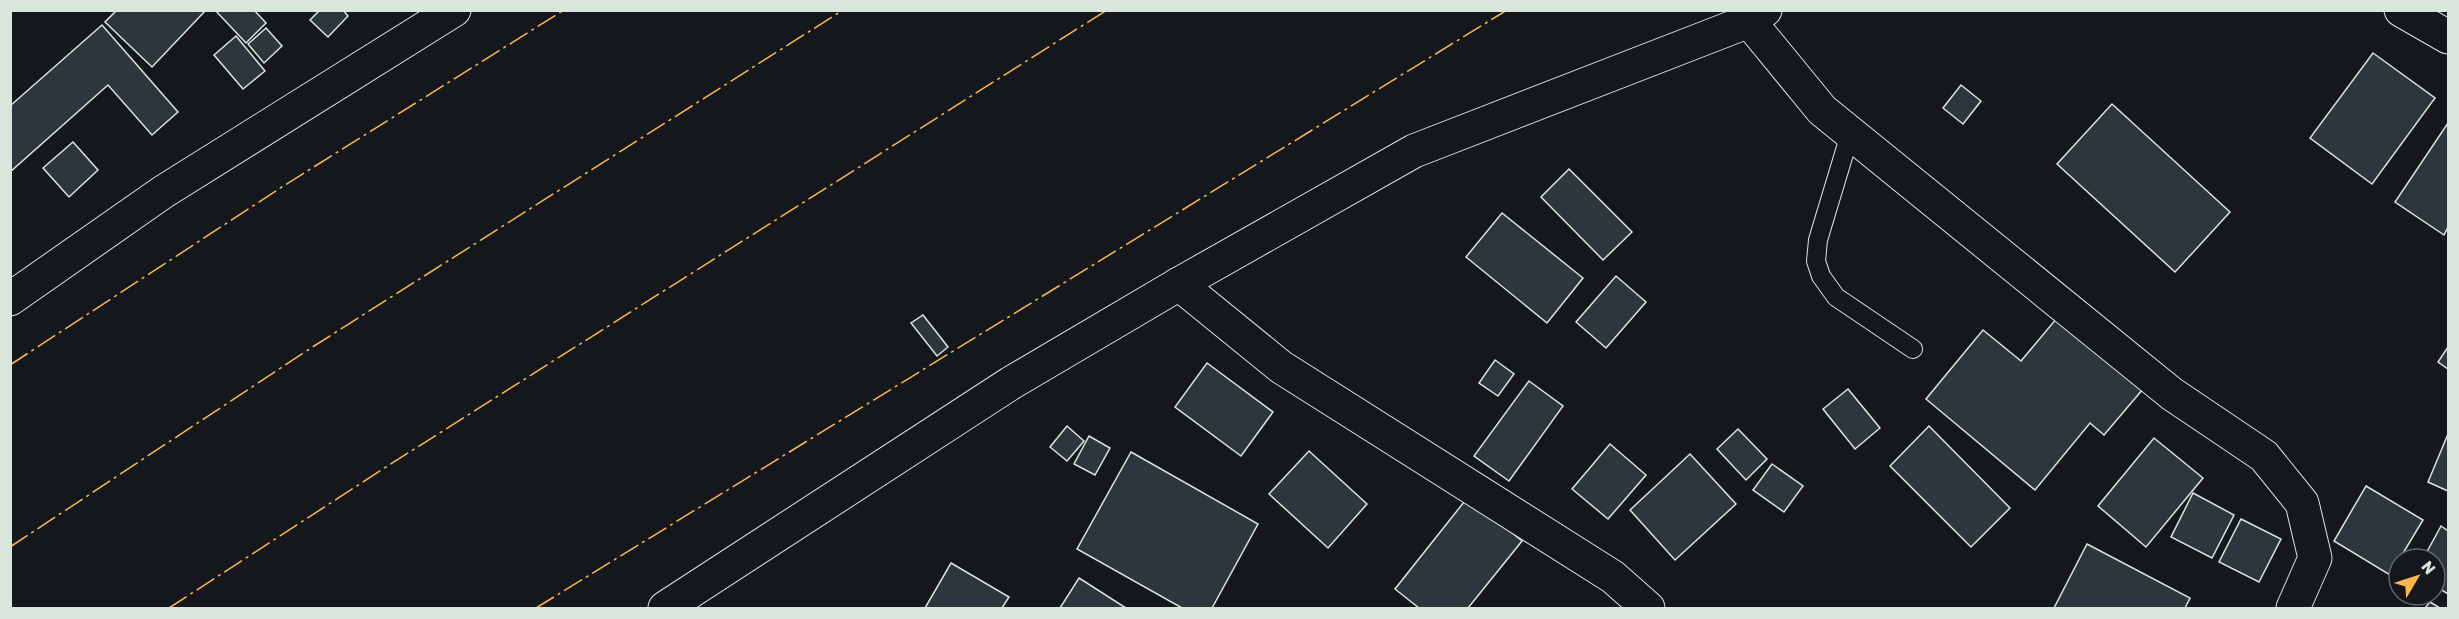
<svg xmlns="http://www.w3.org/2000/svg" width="2459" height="619" font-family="Rubik,sans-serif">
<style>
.building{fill:#2c363c;stroke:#d8e6dc;stroke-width:1.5}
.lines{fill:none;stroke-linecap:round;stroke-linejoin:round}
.lane-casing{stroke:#d8e6dc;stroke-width:20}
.street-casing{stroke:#d8e6dc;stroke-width:35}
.lane{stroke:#14181c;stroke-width:18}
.street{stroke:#14181c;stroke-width:33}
.power{stroke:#ffb74d;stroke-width:1.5;stroke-dasharray:21 4.5 3 4.5;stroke-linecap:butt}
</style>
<rect width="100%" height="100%" fill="#14181c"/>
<!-- building -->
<g class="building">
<path d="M 117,10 L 206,10 L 152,67 L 105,22 Z"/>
<path d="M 215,10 L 254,10 L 266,23 L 246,43 Z"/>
<path d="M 320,10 L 343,10 L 348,16 L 328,37 L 310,20 Z"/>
<path d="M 102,25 L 178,112 L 152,135 L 108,85 L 10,172 L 10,106 Z"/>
<path d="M 266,28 L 282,46 L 264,63 L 248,44 Z"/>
<path d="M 236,36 L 265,71 L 243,89 L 214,55 Z"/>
<path d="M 2373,53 L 2435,98 L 2372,184 L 2310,138 Z"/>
<path d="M 1961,85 L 1981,101 L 1963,124 L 1943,108 Z"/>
<path d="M 2112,104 L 2230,212 L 2175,272 L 2057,164 Z"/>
<path d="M 2448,123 L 2448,227 L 2444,235 L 2395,202 Z"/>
<path d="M 73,142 L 98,170 L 69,197 L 43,168 Z"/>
<path d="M 1569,169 L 1632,232 L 1603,260 L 1541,197 Z"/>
<path d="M 1502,213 L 1583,278 L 1547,323 L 1466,257 Z"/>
<path d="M 1616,276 L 1646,302 L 1606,348 L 1576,322 Z"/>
<path d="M 923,315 L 948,347 L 937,356 L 911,323 Z"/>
<path d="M 2057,318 L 2143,389 L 2104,435 L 2090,423 L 2035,490 L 1926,399 L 1983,330 L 2021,361 Z"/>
<path d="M 2448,347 L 2448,369 L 2438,362 Z"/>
<path d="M 1495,360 L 1514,374 L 1498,396 L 1479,383 Z"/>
<path d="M 1207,363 L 1273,412 L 1241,456 L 1175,407 Z"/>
<path d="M 1529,381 L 1563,406 L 1509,481 L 1474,456 Z"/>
<path d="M 1848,389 L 1880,428 L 1855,449 L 1823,409 Z"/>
<path d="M 1067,426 L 1084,441 L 1067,461 L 1050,447 Z"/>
<path d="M 1929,426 L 2010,508 L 1971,547 L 1890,466 Z"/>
<path d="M 1738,429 L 1767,459 L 1746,480 L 1717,449 Z"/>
<path d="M 2448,434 L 2448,491 L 2428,482 Z"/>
<path d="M 1089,436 L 1110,448 L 1095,475 L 1074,464 Z"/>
<path d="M 2154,438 L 2203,478 L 2146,547 L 2098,506 Z"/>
<path d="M 1610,444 L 1646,475 L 1608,519 L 1572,489 Z"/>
<path d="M 1309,451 L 1367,504 L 1328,548 L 1269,494 Z"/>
<path d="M 1131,452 L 1258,524 L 1212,608 L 1182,608 L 1077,549 Z"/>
<path d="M 1690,454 L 1736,504 L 1675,560 L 1630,510 Z"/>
<path d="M 1772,464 L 1803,486 L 1784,512 L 1753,490 Z"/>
<path d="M 2366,486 L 2423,520 L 2390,575 L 2334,541 Z"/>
<path d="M 2193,493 L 2234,515 L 2212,558 L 2171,537 Z"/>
<path d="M 1468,497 L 1522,541 L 1468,608 L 1419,608 L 1395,589 Z"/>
<path d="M 2241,519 L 2281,539 L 2259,582 L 2219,562 Z"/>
<path d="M 2441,526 L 2448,531 L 2448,594 L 2435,586 L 2435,559 L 2423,559 Z"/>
<path d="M 2087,544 L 2190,598 L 2185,608 L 2054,608 Z"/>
<path d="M 951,563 L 1009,597 L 1002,608 L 925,608 Z"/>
<path d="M 1079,578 L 1126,608 L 1060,608 Z"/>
<path d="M 2430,602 L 2440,608 L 2425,608 Z"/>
</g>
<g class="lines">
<!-- lane casing -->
<g class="lane-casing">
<path id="lane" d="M 1850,134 L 1818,240 L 1816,261 L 1821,276 L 1836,297 L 1913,349"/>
</g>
<!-- street casing -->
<g class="street-casing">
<g id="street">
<path d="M 2401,10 L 2448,37"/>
<path d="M 1749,21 L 1822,110 L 2172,394 L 2264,456 L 2302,503 L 2315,558 L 2293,608"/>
<path d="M 1179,284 L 1281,367 L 1613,577 L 1648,608"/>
<path d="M 10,299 L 163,192 L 454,10"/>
<path d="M 665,608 L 1011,383 L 1179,284 L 1414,151 L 1749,21 L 1765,10"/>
</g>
</g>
<!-- lane -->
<use href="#lane" class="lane"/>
<!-- street -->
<use href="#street" class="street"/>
<!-- power -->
<g class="power">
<path d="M 10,365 L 285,185 L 564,10"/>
<path d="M 10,547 L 314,346 L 843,10"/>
<path d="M 169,608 L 386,467 L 1107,10"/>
<path d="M 536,608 L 1507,10"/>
</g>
</g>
<!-- border -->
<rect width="2459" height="619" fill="none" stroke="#d8e6dc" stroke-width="24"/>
<!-- north arrow -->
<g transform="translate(2417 577) rotate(51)"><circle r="28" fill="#14181c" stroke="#626a69" stroke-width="1.5"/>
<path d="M0-4.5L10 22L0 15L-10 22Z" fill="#ffb74d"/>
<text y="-9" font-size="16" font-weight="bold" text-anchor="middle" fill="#d8e6dc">N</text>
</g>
</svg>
